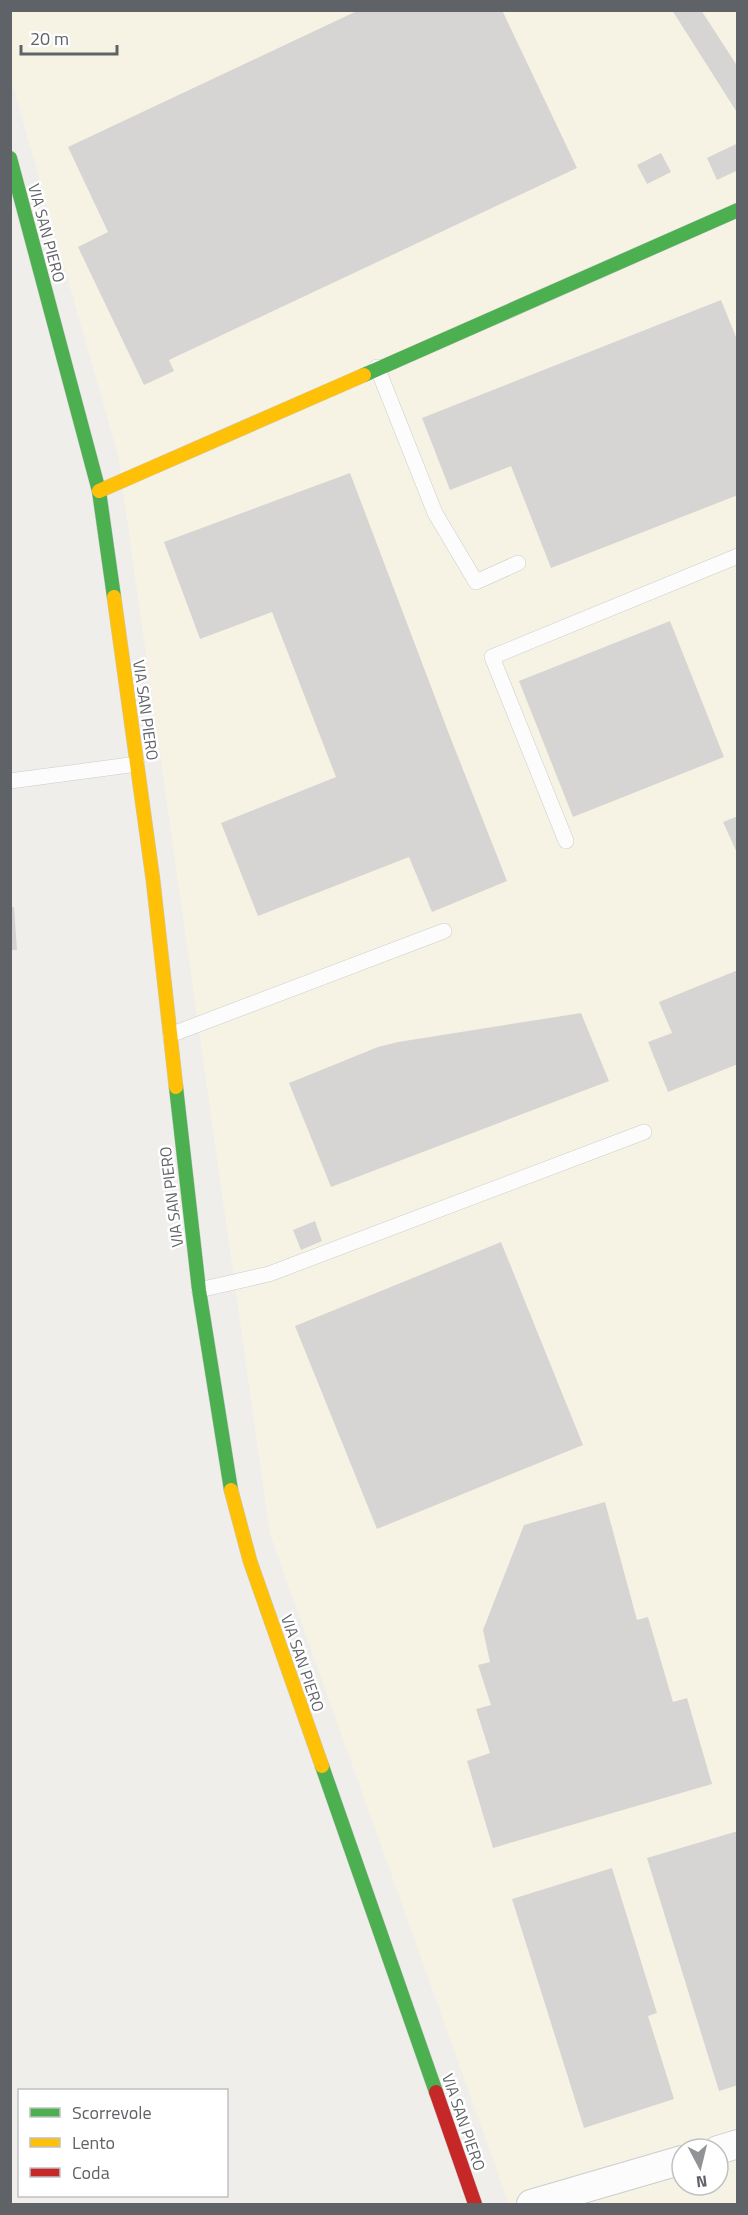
<svg xmlns="http://www.w3.org/2000/svg" width="748" height="2215" font-family="'Titillium Web',sans-serif">
<style>
.commercial{fill:#f7f3e4;fill-rule:evenodd}
.building{fill:#d6d5d3}
.lines{fill:none;stroke-linecap:round;stroke-linejoin:round}
.lane-casing{stroke:#cbcccc;stroke-width:16}
.street-casing{stroke:#cbcccc;stroke-width:30}
.fast-casing{stroke:#cacacb;stroke-width:15}
.slow-casing{stroke:#cacacb;stroke-width:15}
.jam-casing{stroke:#cacacb;stroke-width:15}
.lane{stroke:#fdfcfc;stroke-width:15}
.street{stroke:#fdfcfc;stroke-width:28}
.fast{stroke:#4caf50;stroke-width:14}
.slow{stroke:#ffc107;stroke-width:14}
.jam{stroke:#c62828;stroke-width:14}
.labels{text-anchor:middle;stroke-width:5;stroke-linejoin:round;paint-order:stroke}
.street-label{font-size:16px;fill:#5f6368;stroke:#fff}
</style>
<rect width="100%" height="100%" fill="#efeeea"/>
<!-- commercial -->
<path class="commercial" d="M 10,11 L 737,11 L 737,2204 L 509,2204 L 270,1534 L 118,455 L 11,79 ZM 682,2149 L 718,2149 L 718,2185 L 682,2185 Z"/>
<!-- building -->
<g class="building">
<path d="M 359,10 L 502,10 L 577,168 L 169,360 L 174,371 L 144,385 L 78,247 L 108,232 L 68,147 Z"/>
<path d="M 672,10 L 701,10 L 738,67 L 738,114 Z"/>
<path d="M 738,143 L 738,170 L 717,180 L 707,158 Z"/>
<path d="M 661,153 L 671,172 L 647,184 L 637,165 Z"/>
<path d="M 721,300 L 738,342 L 738,495 L 551,568 L 511,466 L 450,490 L 422,418 Z"/>
<path d="M 350,473 L 449,734 L 507,881 L 432,912 L 409,857 L 258,916 L 221,823 L 336,777 L 272,612 L 200,639 L 164,542 Z"/>
<path d="M 670,621 L 724,757 L 573,817 L 519,681 Z"/>
<path d="M 738,816 L 738,855 L 723,822 Z"/>
<path d="M 10,907 L 14,907 L 17,950 L 10,950 Z"/>
<path d="M 738,970 L 738,1064 L 668,1092 L 648,1042 L 672,1033 L 659,1002 Z"/>
<path d="M 581,1013 L 609,1081 L 331,1187 L 289,1083 L 378,1047 L 398,1042 Z"/>
<path d="M 315,1221 L 322,1241 L 301,1250 L 293,1230 Z"/>
<path d="M 501,1242 L 583,1445 L 377,1529 L 295,1326 Z"/>
<path d="M 605,1502 L 637,1620 L 648,1617 L 673,1702 L 687,1698 L 712,1784 L 493,1848 L 467,1761 L 490,1753 L 476,1709 L 491,1705 L 478,1665 L 490,1662 L 483,1630 L 524,1525 Z"/>
<path d="M 738,1831 L 738,2085 L 719,2091 L 647,1858 Z"/>
<path d="M 612,1868 L 657,2013 L 648,2016 L 674,2099 L 584,2128 L 512,1899 Z"/>
</g>
<g class="lines">
<!-- lane casing -->
<g class="lane-casing">
<g id="lane">
<path d="M 377,367 L 435,513 L 476,582 L 518,563"/>
<path d="M 10,781 L 137,764"/>
<path d="M 566,841 L 492,657 L 738,556"/>
<path d="M 170,1035 L 444,931"/>
<path d="M 199,1290 L 269,1274 L 644,1132"/>
</g>
</g>
<!-- street casing -->
<g class="street-casing">
<g id="street">
<path d="M 718,2150 L 738,2144"/>
<path d="M 531,2204 L 682,2160"/>
</g>
</g>
<!-- fast casing -->
<g class="fast-casing">
<g id="fast">
<path d="M 10,158 L 99,491 L 114,597"/>
<path d="M 364,375 L 738,210"/>
<path d="M 176,1087 L 199,1290 L 231,1490"/>
<path d="M 322,1766 L 436,2092"/>
</g>
</g>
<!-- slow casing -->
<g class="slow-casing">
<g id="slow">
<path d="M 99,491 L 364,375"/>
<path d="M 114,597 L 153,880 L 176,1087"/>
<path d="M 231,1490 L 250,1561 L 322,1766"/>
</g>
</g>
<!-- jam casing -->
<g class="jam-casing">
<path id="jam" d="M 436,2092 L 475,2204"/>
</g>
<!-- lane -->
<use href="#lane" class="lane"/>
<!-- street -->
<use href="#street" class="street"/>
<!-- fast -->
<use href="#fast" class="fast"/>
<!-- slow -->
<use href="#slow" class="slow"/>
<!-- jam -->
<use href="#jam" class="jam"/>
</g>
<g class="labels">
<!-- street labels -->
<g class="street-label">
<text transform="translate(47 233) rotate(75)" y="6">VIA SAN PIERO</text>
<text transform="translate(146 710) rotate(82)" y="6">VIA SAN PIERO</text>
<text transform="translate(171 1197) rotate(-97)" y="6">VIA SAN PIERO</text>
<text transform="translate(303 1663) rotate(71)" y="6">VIA SAN PIERO</text>
<text transform="translate(464 2122) rotate(71)" y="6">VIA SAN PIERO</text>
</g>
</g>
<!-- border -->
<rect width="748" height="2215" fill="none" stroke="#5f6368" stroke-width="24"/>
<!-- legend -->
<rect x="18" y="2089" width="210" height="108" fill="#ffffff" stroke="#bfc1c3" stroke-width="1.5"/>
<rect x="30" y="2108" width="30" height="9" fill="#4caf50" stroke="#bfc1c3" stroke-width="1.5"/>
<text x="72" y="2119" font-size="18" fill="#5f6368">Scorrevole</text>
<rect x="30" y="2138" width="30" height="9" fill="#ffc107" stroke="#bfc1c3" stroke-width="1.5"/>
<text x="72" y="2149" font-size="18" fill="#5f6368">Lento</text>
<rect x="30" y="2168" width="30" height="9" fill="#c62828" stroke="#bfc1c3" stroke-width="1.5"/>
<text x="72" y="2179" font-size="18" fill="#5f6368">Coda</text>
<!-- north arrow -->
<g transform="translate(700 2167) rotate(173)"><circle r="28" fill="#ffffff" stroke="#bfc1c3" stroke-width="1.5"/>
<path d="M0-4.5L10 22L0 15L-10 22Z" fill="#919496"/>
<text y="-9" font-size="16" font-weight="bold" text-anchor="middle" fill="#5f6368">N</text>
</g>
<!-- scale -->
<path d="M21 45v9h96v-9" fill="none" stroke="#5f6368" stroke-width="3"/>
<text x="30" y="45" font-size="18" fill="#5f6368" stroke="#ffffff" stroke-width="4.5" paint-order="stroke">20 m</text>
</svg>
